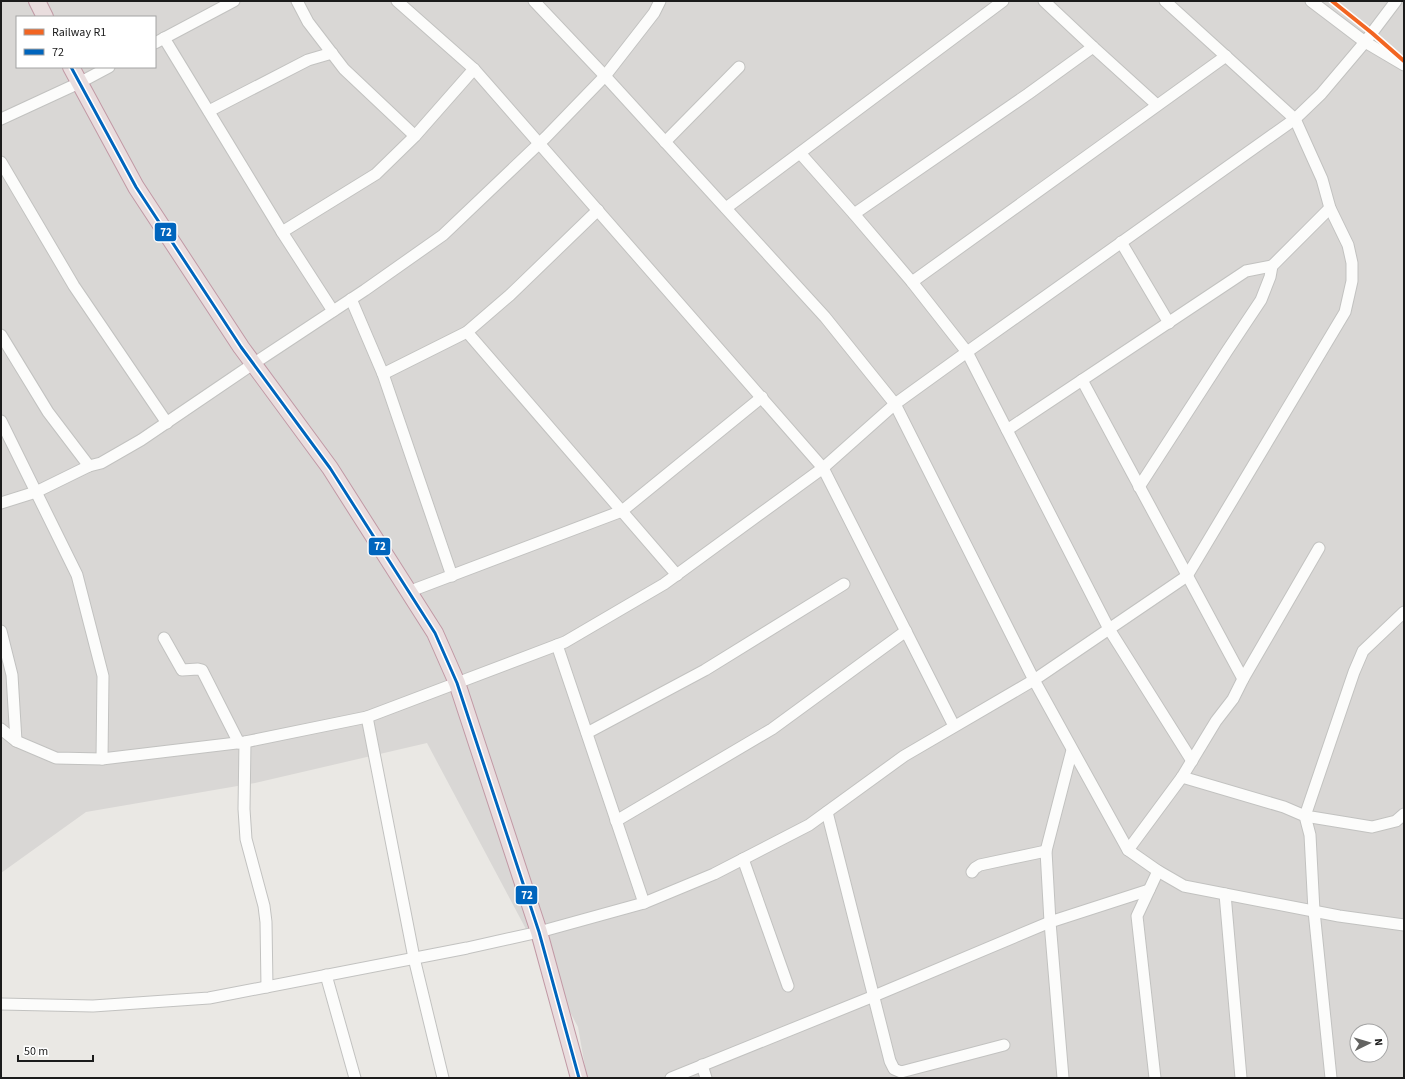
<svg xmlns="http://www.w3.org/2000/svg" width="1405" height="1079" font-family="'Source Sans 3',sans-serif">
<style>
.residential{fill:#d9d7d5;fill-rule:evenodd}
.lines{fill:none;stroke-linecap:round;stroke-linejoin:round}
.minor-casing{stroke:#c2c2c0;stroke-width:13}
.highway-casing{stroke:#c199a5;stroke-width:18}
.minor{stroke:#fcfcfb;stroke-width:11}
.highway{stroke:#e9ddde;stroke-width:16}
.bus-1-casing{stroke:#fff;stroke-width:6}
.bus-1{stroke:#0065bd;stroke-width:3}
.rail-1-casing{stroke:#fff;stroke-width:7}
.rail-1{stroke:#f26522;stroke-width:4}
.line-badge{stroke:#fff;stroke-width:1.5}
.badge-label{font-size:11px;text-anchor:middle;font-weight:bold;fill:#fff}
</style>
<rect width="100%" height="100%" fill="#eae8e4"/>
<!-- residential -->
<path class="residential" d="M 1,1 L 1404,1 L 1404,1078 L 587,1078 L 578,1027 L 427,743 L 255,783 L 86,812 L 1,873 ZM 17,17 L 155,17 L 155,67 L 17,67 ZM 1357,1031 L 1381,1031 L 1381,1055 L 1357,1055 Z"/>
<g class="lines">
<!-- minor casing -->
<g class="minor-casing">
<g id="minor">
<path d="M 297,1 L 308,22 L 344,69 L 415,136"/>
<path d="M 397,1 L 474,69 L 823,468 L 954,726"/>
<path d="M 534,1 L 605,76 L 825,317 L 895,404 L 1034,680 L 1128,850 L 1158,871 L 1184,886 L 1339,916 L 1404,925"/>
<path d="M 1044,1 L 1093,47 L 1157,105"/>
<path d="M 1311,1 L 1365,42 L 1404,65"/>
<path d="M 164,38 L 282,232 L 333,311"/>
<path d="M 155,43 L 234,1"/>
<path d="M 209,111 L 308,60 L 332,53"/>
<path d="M 1,119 L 79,83 L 109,67"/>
<path d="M 665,142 L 739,67"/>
<path d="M 800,153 L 854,214 L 912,282 L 967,352 L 1109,629 L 1192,761"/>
<path d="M 1,162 L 74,286 L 167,423"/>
<path d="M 726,208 L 1003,1"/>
<path d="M 854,214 L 1028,94 L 1093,47"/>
<path d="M 282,232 L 376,174 L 415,136 L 474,69"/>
<path d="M 1121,242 L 1169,323"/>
<path d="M 912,282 L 1226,56"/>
<path d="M 351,299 L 383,374 L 452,576"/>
<path d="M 467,332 L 677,575"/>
<path d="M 1,335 L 48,412 L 89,466"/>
<path d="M 383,374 L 467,332 L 510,295 L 598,210"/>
<path d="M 1082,380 L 1243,679"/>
<path d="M 1,421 L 77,575 L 103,676 L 102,759"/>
<path d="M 1007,430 L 1246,271 L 1272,266"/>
<path d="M 1139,487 L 1227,351 L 1261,300 L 1270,277 L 1272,266 L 1330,208"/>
<path d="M 1,503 L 36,492 L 89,466 L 101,463 L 141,440 L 253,364 L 365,290 L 443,235 L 546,137 L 605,76 L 654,13 L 660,1"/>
<path d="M 408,592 L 622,511 L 762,397"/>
<path d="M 1404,612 L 1363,651 L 1354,672 L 1305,816 L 1372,827 L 1396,821 L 1404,814"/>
<path d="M 1,631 L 12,675 L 16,741"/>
<path d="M 164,638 L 182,670 L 198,669 L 202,670 L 239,743"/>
<path d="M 557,645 L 644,903"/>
<path d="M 367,717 L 414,958 L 443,1078"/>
<path d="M 1,729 L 16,741 L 56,758 L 102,759 L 245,742 L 367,717 L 565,642 L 664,584 L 823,468 L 895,404 L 967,352 L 1295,119 L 1321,94 L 1365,42 L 1396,1"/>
<path d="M 587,733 L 705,670 L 844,584"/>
<path d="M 245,742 L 244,809 L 246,839 L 264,906 L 266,922 L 267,987"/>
<path d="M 1182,777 L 1284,807 L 1305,816 L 1310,835 L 1314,911 L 1331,1078"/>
<path d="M 827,812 L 890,1061 L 894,1069 L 901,1072 L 1004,1045"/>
<path d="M 616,821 L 772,729 L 906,631"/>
<path d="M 1128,850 L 1182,777 L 1216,721 L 1233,699 L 1243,679 L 1319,548"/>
<path d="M 743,859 L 788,986"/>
<path d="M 972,872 L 975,868 L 980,865 L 1046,851"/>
<path d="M 1225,894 L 1241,1078"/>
<path d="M 326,975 L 355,1078"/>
<path d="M 1,1004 L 93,1006 L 209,998 L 467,948 L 539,932 L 644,903 L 714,874 L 809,825 L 904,756 L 1034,680 L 1187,576 L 1345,312 L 1352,281 L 1352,263 L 1348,245 L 1330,208 L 1322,179 L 1295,119 L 1165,1"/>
<path d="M 702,1065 L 706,1078"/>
<path d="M 671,1078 L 874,996 L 1050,922 L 1149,890"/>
<path d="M 1063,1078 L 1050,922 L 1046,851 L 1072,750"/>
<path d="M 1155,1078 L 1137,916 L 1158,871"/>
</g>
</g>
<!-- highway casing -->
<g class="highway-casing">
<g id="highway">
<path d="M 37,1 L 45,17"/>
<path d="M 71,67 L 136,187 L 241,347 L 330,468 L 435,633 L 457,683 L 539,932 L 579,1078"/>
</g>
</g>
<!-- minor -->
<use href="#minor" class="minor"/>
<!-- highway -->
<use href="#highway" class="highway"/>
<!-- bus-1 casing -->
<g class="bus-1-casing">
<path id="bus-1" d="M 71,67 L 136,187 L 241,347 L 330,468 L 435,633 L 457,683 L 539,932 L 579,1078"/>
</g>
<!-- bus-1 -->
<use href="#bus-1" class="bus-1"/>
<!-- rail-1 casing -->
<g class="rail-1-casing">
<path id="rail-1" d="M 1332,1 L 1372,33 L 1404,61"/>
</g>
<!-- rail-1 -->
<use href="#rail-1" class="rail-1"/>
</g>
<g class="line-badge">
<rect x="154" y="222" width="23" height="20" rx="4" fill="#0065bd"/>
<rect x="368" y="537" width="23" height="19" rx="4" fill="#0065bd"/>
<rect x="515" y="885" width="23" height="20" rx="4" fill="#0065bd"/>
</g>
<g class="badge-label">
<text x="166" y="236">72</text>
<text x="380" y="550">72</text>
<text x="527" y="899">72</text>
</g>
<!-- border -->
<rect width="1405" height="1079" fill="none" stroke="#1b1b1b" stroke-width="4"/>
<!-- legend -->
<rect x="16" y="16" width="140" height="52" fill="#ffffff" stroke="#a4a4a4"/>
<rect x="24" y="29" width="20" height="6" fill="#f26522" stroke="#a4a4a4"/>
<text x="52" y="36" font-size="12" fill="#1b1b1b">Railway R1</text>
<rect x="24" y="49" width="20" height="6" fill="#0065bd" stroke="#a4a4a4"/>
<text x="52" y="56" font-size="12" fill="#1b1b1b">72</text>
<!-- north arrow -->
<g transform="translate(1369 1043) rotate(85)"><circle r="19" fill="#ffffff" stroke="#a4a4a4"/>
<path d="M0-3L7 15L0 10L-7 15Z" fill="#636361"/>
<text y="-6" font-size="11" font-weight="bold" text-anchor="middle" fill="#1b1b1b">N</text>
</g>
<!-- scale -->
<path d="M18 1055v6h75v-6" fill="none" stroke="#1b1b1b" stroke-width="2"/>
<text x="24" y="1055" font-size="12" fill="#1b1b1b" stroke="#ffffff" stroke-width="3" paint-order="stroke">50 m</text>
</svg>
